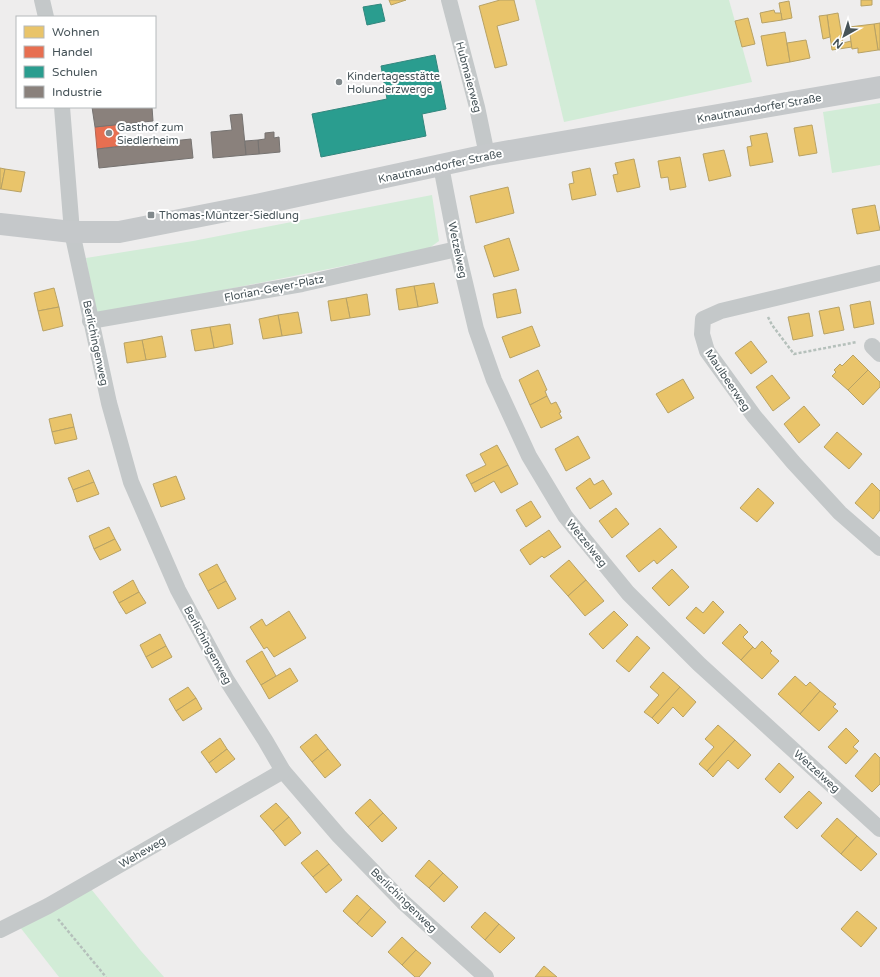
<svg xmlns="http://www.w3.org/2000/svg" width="880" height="977" font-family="'Varela Round',sans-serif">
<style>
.green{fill:#d2ecd7}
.homes{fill:#e9c46a;stroke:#b8a265}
.shops{fill:#e76f51;stroke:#b76753}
.schools{fill:#2a9d8f;stroke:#32877e}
.industry{fill:#8a817c;stroke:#767371}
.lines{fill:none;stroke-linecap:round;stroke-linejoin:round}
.path{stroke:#b5c0bb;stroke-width:2.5;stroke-dasharray:3 2;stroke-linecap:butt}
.street{stroke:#c4c8c9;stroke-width:16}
.secondary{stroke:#c5c8ca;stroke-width:22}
.poi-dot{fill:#81898c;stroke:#fff;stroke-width:1.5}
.labels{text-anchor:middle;stroke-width:4;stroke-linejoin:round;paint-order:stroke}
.poi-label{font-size:11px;fill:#465358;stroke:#fff;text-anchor:start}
.street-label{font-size:11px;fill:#465358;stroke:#fff}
</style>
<rect width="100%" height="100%" fill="#eeeded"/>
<!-- green -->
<g class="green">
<path d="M 535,0 L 729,0 L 752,82 L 564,122 Z"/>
<path d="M 880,103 L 880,165 L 832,173 L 823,112 Z"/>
<path d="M 432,195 L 439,241 L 428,249 L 104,314 L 95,311 L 86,258 L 193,241 Z"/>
<path d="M 87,884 L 141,951 L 164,977 L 59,977 L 16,922 Z"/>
</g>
<!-- homes -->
<g class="homes">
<path d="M 389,0 L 406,0 L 391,5 Z"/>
<path d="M 500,0 L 514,0 L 519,20 L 497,26 L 507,65 L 495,68 L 479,6 Z"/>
<path d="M 861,0 L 872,0 L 872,5 L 861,6 Z"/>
<path d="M 789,1 L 792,18 L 782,20 L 779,3 Z"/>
<path d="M 774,10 L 775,13 L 781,13 L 782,20 L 762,23 L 760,13 Z"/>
<path d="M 838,13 L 843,43 L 851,41 L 852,47 L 832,50 L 827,15 Z"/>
<path d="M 827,15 L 830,37 L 823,39 L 819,16 Z"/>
<path d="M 748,18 L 755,44 L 742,47 L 735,21 Z"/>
<path d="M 880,23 L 880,50 L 878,50 L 874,24 Z"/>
<path d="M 874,24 L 878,50 L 858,53 L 858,48 L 852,49 L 849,27 Z"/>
<path d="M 785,32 L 790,62 L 767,66 L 761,36 Z"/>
<path d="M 806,40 L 810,58 L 790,62 L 787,43 Z"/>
<path d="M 812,125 L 817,153 L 799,156 L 794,128 Z"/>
<path d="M 767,133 L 773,162 L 750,166 L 747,147 L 752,146 L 750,136 Z"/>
<path d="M 724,150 L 731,176 L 709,181 L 703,154 Z"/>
<path d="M 680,157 L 686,187 L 670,190 L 668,177 L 661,178 L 658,161 Z"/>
<path d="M 634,159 L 640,187 L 617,192 L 613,175 L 618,174 L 615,163 Z"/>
<path d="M 0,168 L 5,169 L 1,189 L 0,189 Z"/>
<path d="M 590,168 L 596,195 L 572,200 L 569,184 L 574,183 L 572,172 Z"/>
<path d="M 5,169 L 25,172 L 21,192 L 1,189 Z"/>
<path d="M 508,187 L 514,213 L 476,223 L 470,196 Z"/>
<path d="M 875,205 L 880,230 L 857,234 L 852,209 Z"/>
<path d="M 509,238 L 519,270 L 494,277 L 484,246 Z"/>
<path d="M 434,283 L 438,303 L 418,307 L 414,286 Z"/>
<path d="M 414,286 L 418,307 L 399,310 L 396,289 Z"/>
<path d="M 54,288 L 59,307 L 38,311 L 34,293 Z"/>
<path d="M 516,289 L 521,313 L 497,318 L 493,294 Z"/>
<path d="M 367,294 L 370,315 L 350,318 L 346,298 Z"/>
<path d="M 346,298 L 350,318 L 331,321 L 328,301 Z"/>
<path d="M 870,301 L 874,324 L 854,328 L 850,305 Z"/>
<path d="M 59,307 L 63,326 L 43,331 L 38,311 Z"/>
<path d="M 839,307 L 844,330 L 824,334 L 819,311 Z"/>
<path d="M 298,312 L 302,333 L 282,336 L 278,315 Z"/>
<path d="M 809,313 L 813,336 L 793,340 L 788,317 Z"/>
<path d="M 278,315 L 282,336 L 263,339 L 259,319 Z"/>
<path d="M 230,324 L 233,344 L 214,348 L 210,327 Z"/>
<path d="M 532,326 L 540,346 L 510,358 L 502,337 Z"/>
<path d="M 210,327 L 214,348 L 195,351 L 191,330 Z"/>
<path d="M 162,336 L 166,357 L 146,360 L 142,340 Z"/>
<path d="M 142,340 L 146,360 L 127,363 L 124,343 Z"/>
<path d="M 751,341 L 767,362 L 751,374 L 735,353 Z"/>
<path d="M 853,355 L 868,370 L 848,390 L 832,376 L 836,372 L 834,370 L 840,364 L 842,366 Z"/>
<path d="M 538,370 L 547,390 L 545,391 L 547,396 L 530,405 L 519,380 Z"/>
<path d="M 868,370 L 880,382 L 880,387 L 863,405 L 848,390 Z"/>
<path d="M 772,375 L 790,398 L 773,411 L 756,387 Z"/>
<path d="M 683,379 L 694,398 L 668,413 L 656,394 Z"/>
<path d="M 547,396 L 551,404 L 556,402 L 561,412 L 559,413 L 562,418 L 541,428 L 530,405 Z"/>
<path d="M 804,406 L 820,425 L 799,443 L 784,424 Z"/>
<path d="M 71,414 L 74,427 L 52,432 L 49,419 Z"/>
<path d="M 74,427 L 77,439 L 55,444 L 52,432 Z"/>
<path d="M 837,432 L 862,454 L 849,469 L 824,447 Z"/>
<path d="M 578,436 L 590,458 L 566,471 L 555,449 Z"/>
<path d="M 497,445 L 508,465 L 471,484 L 466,475 L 486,465 L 480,454 Z"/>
<path d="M 508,465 L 518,484 L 501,493 L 494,481 L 475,492 L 471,484 Z"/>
<path d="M 89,470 L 94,482 L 73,490 L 68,478 Z"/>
<path d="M 176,476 L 185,499 L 161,507 L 153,484 Z"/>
<path d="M 590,478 L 594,485 L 603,480 L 612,494 L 590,509 L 576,488 Z"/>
<path d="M 94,482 L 99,494 L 77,502 L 73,490 Z"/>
<path d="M 872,483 L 880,491 L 880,510 L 873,519 L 855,503 Z"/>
<path d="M 758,488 L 774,503 L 757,522 L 740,508 Z"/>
<path d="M 531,501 L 541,517 L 526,527 L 516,510 Z"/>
<path d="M 616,508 L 629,524 L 612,538 L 599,521 Z"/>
<path d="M 109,527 L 115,539 L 94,549 L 89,536 Z"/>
<path d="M 660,528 L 677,547 L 657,564 L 654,560 L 639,572 L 626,556 Z"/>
<path d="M 549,530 L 561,547 L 544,558 L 542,556 L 530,565 L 520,550 Z"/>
<path d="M 115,539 L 121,550 L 100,560 L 94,549 Z"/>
<path d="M 569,560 L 586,580 L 568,596 L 550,576 Z"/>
<path d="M 217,564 L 226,581 L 208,591 L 199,574 Z"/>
<path d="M 672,569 L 689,587 L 669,606 L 652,588 Z"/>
<path d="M 133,580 L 139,592 L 119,603 L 113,592 Z"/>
<path d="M 586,580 L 604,601 L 585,616 L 568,596 Z"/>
<path d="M 226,581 L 236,599 L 218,609 L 208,591 Z"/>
<path d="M 139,592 L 146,603 L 126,614 L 119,603 Z"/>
<path d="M 713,601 L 724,612 L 704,634 L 686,618 L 696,607 L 703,613 Z"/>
<path d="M 289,611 L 306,638 L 274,657 L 267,647 L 264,649 L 250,627 L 262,619 L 266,626 Z"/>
<path d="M 614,611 L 628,625 L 603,649 L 589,634 Z"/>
<path d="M 740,624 L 748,632 L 743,637 L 753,647 L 741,660 L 722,643 Z"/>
<path d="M 160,634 L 166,646 L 146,657 L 140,645 Z"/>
<path d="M 637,636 L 650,648 L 629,672 L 616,661 Z"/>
<path d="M 762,641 L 772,651 L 770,653 L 779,661 L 762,679 L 741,660 L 753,647 L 755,649 Z"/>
<path d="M 166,646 L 172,657 L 152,668 L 146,657 Z"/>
<path d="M 262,651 L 276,676 L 261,685 L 246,661 Z"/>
<path d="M 290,668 L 298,681 L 269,699 L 261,685 Z"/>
<path d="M 663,672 L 680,687 L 652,718 L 644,712 L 659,695 L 650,687 Z"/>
<path d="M 795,676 L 806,686 L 810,682 L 820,691 L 800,714 L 778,694 Z"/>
<path d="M 188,687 L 196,698 L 176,711 L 169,699 Z"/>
<path d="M 680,687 L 696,702 L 683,717 L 673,707 L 658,724 L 652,718 Z"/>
<path d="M 820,691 L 836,704 L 833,707 L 838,711 L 819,731 L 800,714 Z"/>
<path d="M 196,698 L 202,709 L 183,721 L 176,711 Z"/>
<path d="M 718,725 L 735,740 L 707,771 L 699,764 L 714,747 L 705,739 Z"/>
<path d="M 846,728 L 859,741 L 853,747 L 858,751 L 846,764 L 828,747 Z"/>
<path d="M 316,734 L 328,749 L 312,762 L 300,747 Z"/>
<path d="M 220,738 L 227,749 L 209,763 L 201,752 Z"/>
<path d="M 735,740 L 751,755 L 738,769 L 728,760 L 713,777 L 707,771 Z"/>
<path d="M 227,749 L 235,759 L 216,773 L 209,763 Z"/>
<path d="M 328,749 L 341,765 L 325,778 L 312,762 Z"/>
<path d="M 875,753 L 880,758 L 880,784 L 872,792 L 855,776 Z"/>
<path d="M 779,763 L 794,777 L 780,793 L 765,779 Z"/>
<path d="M 809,791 L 822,803 L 797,829 L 784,817 Z"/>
<path d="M 370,799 L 383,813 L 368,827 L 355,813 Z"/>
<path d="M 276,803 L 289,817 L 273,831 L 260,816 Z"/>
<path d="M 383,813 L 397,828 L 382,842 L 368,827 Z"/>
<path d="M 289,817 L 301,833 L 285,846 L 273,831 Z"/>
<path d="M 837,818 L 857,836 L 841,854 L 821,836 Z"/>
<path d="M 857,836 L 877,854 L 861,871 L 841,854 Z"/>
<path d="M 317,850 L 329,864 L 313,877 L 301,863 Z"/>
<path d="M 429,860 L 443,873 L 429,888 L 415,876 Z"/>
<path d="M 329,864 L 342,880 L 326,893 L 313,877 Z"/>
<path d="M 443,873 L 458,887 L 444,902 L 429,888 Z"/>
<path d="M 357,895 L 371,908 L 357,924 L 343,911 Z"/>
<path d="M 371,908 L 386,922 L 372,937 L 357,924 Z"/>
<path d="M 857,911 L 877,928 L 861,947 L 841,929 Z"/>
<path d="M 485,912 L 499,924 L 485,940 L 471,927 Z"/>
<path d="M 499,924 L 515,938 L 500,953 L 485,940 Z"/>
<path d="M 402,937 L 416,950 L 402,965 L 388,952 Z"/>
<path d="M 416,950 L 431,963 L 419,977 L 415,977 L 402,965 Z"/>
<path d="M 544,966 L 557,977 L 535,977 Z"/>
</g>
<!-- shops -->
<path class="shops" d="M 118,124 L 120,146 L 97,149 L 95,127 Z"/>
<!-- schools -->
<g class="schools">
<path d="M 381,4 L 385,21 L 367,25 L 363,7 Z"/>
<path d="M 435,55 L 446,109 L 422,114 L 426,136 L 321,157 L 312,114 L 387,99 L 381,66 Z"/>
</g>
<!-- industry -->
<g class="industry">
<path d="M 92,107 L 152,107 L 153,121 L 95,127 Z"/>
<path d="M 242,114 L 246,155 L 213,158 L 211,132 L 232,130 L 230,115 Z"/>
<path d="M 274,132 L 274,138 L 279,137 L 280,152 L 259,154 L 258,140 L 265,139 L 265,133 Z"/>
<path d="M 191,139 L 193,158 L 99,168 L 97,149 Z"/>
<path d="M 258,140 L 259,154 L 246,155 L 245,141 Z"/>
</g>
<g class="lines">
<!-- path -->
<g class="path">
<path d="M 768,317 L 772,325 L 794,354 L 857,342"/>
<path d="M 58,919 L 106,977"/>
</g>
<!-- street -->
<g class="street">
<path d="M 42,0 L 46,17"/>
<path d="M 449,0 L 477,107 L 487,155"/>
<path d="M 62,107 L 72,232 L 109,403 L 131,482 L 178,590 L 226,679 L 265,740 L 283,771 L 339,836 L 403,902 L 486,977"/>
<path d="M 441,166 L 457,249 L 476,329 L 494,380 L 529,456 L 565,516 L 628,593 L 699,664 L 880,829"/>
<path d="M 880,273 L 721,311 L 703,319 L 702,334 L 707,351 L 754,416 L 793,462 L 840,513 L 880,548"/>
<path d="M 90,321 L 302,284 L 457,249"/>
<path d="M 872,346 L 880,354"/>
<path d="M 0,930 L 48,906 L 283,771"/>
</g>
<!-- secondary -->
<path class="secondary" d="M 0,224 L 72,232 L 119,232 L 256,205 L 487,155 L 880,87"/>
</g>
<!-- markers -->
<g class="poi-dot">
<circle cx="339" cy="82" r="4"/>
<circle cx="109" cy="133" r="4"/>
<rect x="147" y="211" width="8" height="8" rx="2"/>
</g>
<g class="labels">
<!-- poi labels -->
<g class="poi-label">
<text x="347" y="80">Kindertagesstätte<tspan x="347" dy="13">Holunderzwerge</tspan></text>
<text x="117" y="131">Gasthof zum<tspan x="117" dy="13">Siedlerheim</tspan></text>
<text x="159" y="219">Thomas-Müntzer-Siedlung</text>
</g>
<!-- street labels -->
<g class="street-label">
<text transform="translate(469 77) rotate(75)" y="4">Hubmaierweg</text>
<text transform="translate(759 108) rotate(-10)" y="4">Knautnaundorfer Straße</text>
<text transform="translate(440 166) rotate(-12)" y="4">Knautnaundorfer Straße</text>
<text transform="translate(458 250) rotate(78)" y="4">Wetzelweg</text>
<text transform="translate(274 288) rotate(-11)" y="4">Florian-Geyer-Platz</text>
<text transform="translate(96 343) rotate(78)" y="4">Berlichingenweg</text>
<text transform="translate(728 380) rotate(56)" y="4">Maulbeerweg</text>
<text transform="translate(587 543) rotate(51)" y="4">Wetzelweg</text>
<text transform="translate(208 645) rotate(61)" y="4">Berlichingenweg</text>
<text transform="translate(817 771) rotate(42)" y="4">Wetzelweg</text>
<text transform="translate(142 852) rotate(-30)" y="4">Weheweg</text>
<text transform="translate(404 900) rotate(44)" y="4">Berlichingenweg</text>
</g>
</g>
<!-- legend -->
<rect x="16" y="16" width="140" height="92" fill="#ffffff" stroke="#b5babc"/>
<rect x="24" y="26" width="20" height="12" fill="#e9c46a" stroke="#b5babc"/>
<text x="52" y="36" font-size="12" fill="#465358">Wohnen</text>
<rect x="24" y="46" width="20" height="12" fill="#e76f51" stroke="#b5babc"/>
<text x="52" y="56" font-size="12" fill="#465358">Handel</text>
<rect x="24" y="66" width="20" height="12" fill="#2a9d8f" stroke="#b5babc"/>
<text x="52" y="76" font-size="12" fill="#465358">Schulen</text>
<rect x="24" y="86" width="20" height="12" fill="#8a817c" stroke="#b5babc"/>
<text x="52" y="96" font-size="12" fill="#465358">Industrie</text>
<!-- north arrow -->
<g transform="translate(844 36) rotate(219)" stroke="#ffffff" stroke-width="3" paint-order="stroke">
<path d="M0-3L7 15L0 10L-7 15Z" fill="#465358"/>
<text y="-6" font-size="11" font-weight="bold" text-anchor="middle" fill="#465358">N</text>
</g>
</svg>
